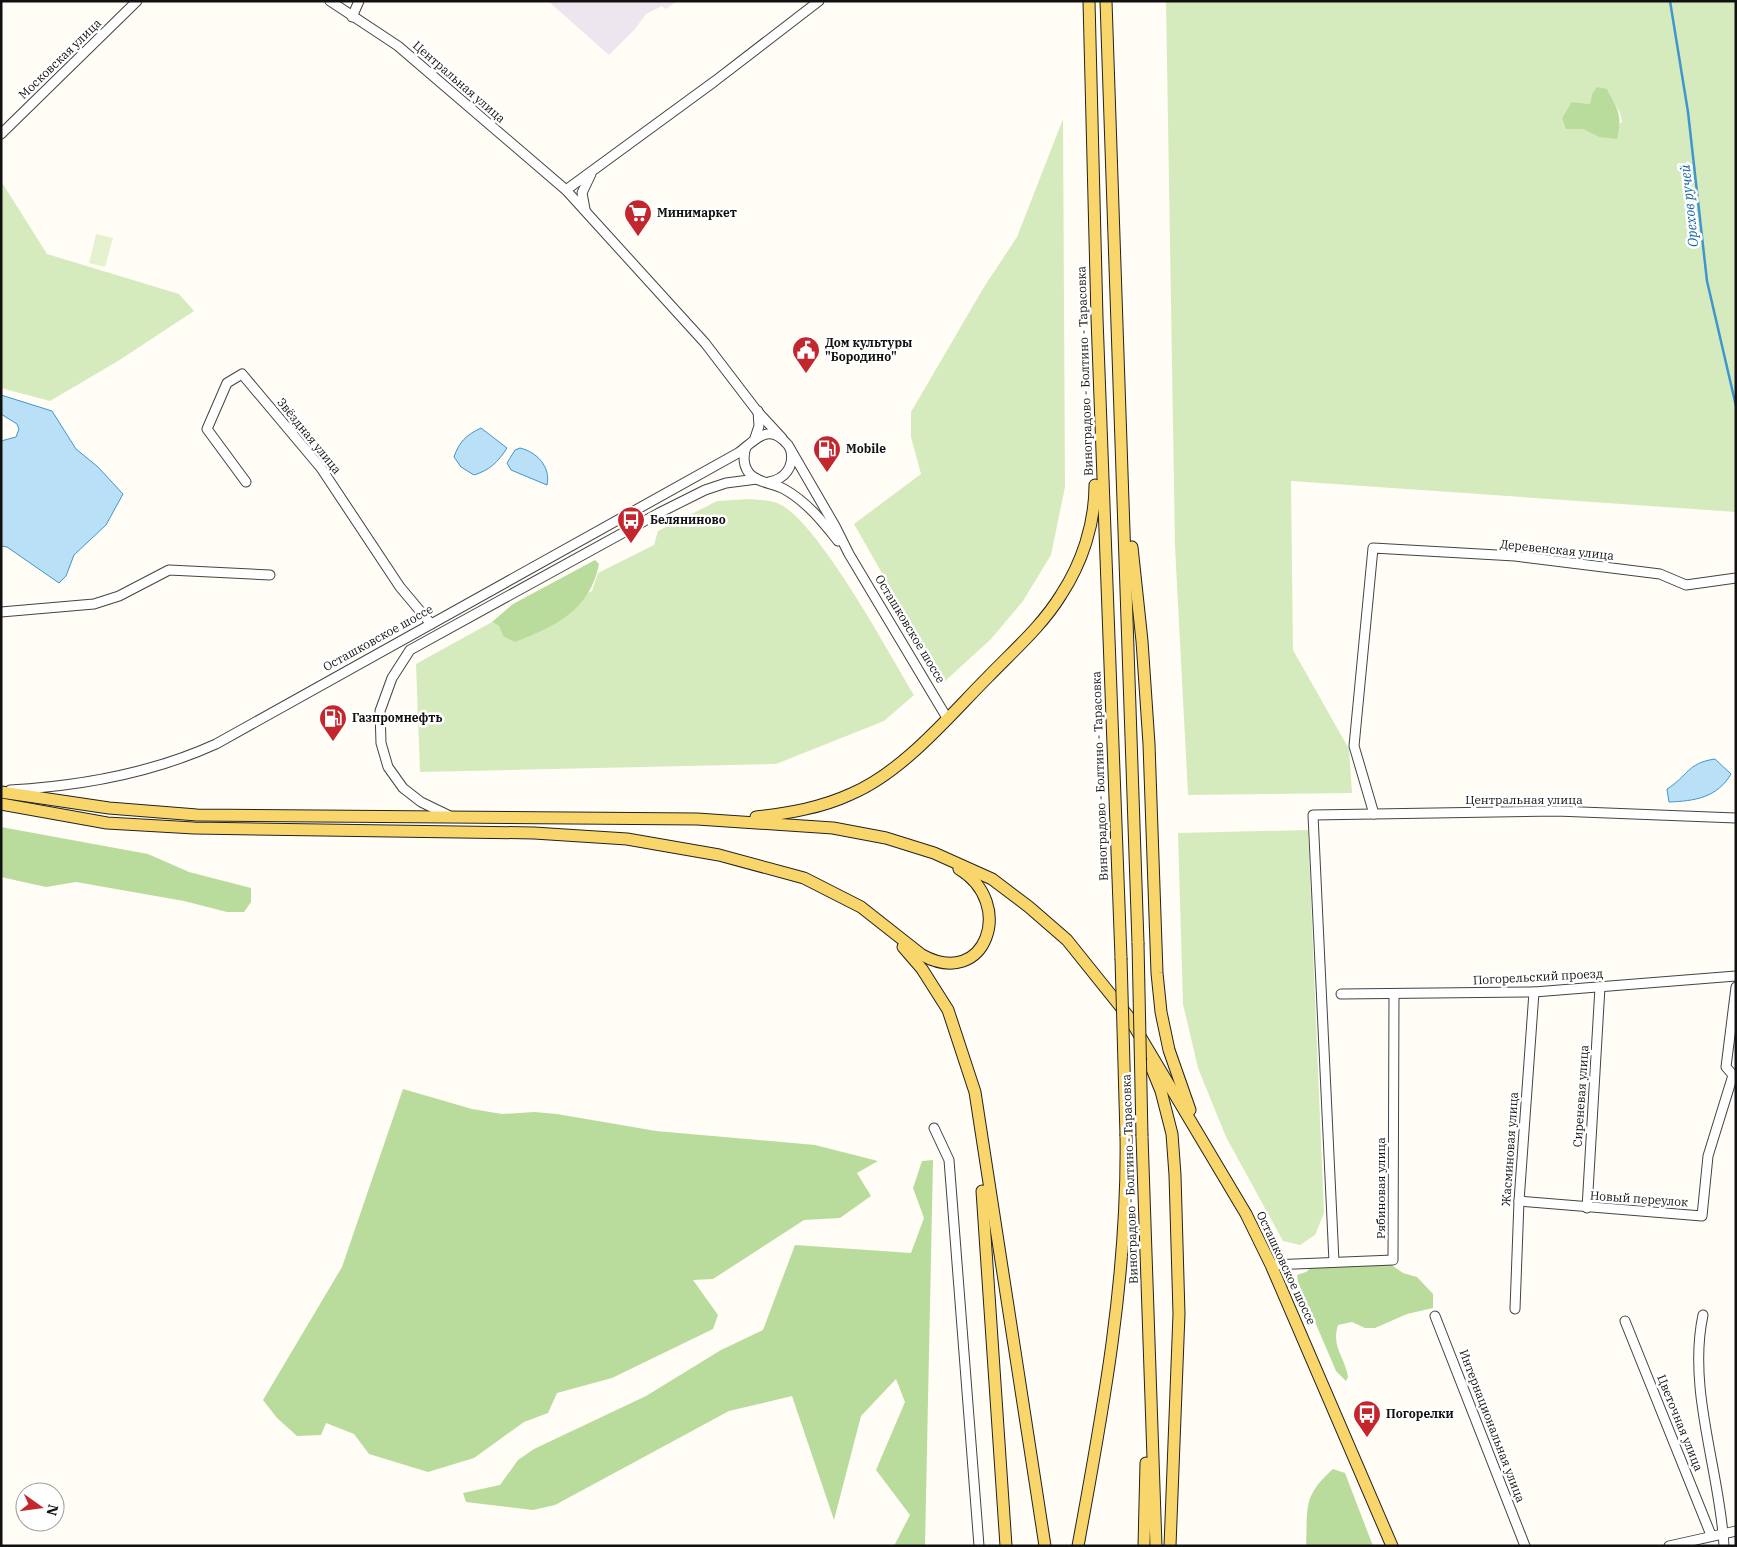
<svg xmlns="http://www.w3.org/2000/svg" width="1737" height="1547" font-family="'IBM Plex Serif',serif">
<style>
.industrial{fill:#eee6ef}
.green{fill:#d5ebbd;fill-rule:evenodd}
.forest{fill:#b9dc9c}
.pitch{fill:#e6f2cf}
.water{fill:#b9e0f7;stroke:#3f96cf}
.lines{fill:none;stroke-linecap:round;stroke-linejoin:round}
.stream{stroke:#3f96cf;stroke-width:2.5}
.minor-casing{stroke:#444;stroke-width:11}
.major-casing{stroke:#222;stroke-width:13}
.minor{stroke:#fff;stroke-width:9}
.major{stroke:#f9d66b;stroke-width:11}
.major-bridge-casing{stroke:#222;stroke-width:13;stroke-linecap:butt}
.major-bridge{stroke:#f9d66b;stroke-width:11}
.labels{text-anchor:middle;stroke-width:5;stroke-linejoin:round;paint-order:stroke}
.street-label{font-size:12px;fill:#111;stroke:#fff}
.poi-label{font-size:12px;font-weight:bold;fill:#111;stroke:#fff;text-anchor:start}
.water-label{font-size:14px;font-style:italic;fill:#1768a6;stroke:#fff}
</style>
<rect width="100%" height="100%" fill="#fffdf5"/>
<!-- industrial -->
<path class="industrial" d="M 548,1 L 677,1 L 666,9 L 662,6 L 646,14 L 635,29 L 609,55 Z"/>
<!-- green -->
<g class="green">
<path d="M 1166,1 L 1736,1 L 1736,512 L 1291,481 L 1293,650 L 1349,749 L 1352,793 L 1188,795 L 1175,546 ZM 1607,89 L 1620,113 L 1622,122 L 1599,137 L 1562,118 L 1573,102 L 1590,104 L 1592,94 Z"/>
<path d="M 1063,119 L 1065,487 L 1051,555 L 1023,601 L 991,639 L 944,682 L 854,524 L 921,474 L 911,437 L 911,412 L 984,287 L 1017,237 Z"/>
<path d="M 1,181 L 47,254 L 179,294 L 194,311 L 118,361 L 50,401 L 1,388 Z"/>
<path d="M 750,499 C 759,500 769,500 777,503 C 815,516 890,655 914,695 L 884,721 L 776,764 L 420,772 L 416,664 L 492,622 L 499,626 L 503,636 L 592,591 L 598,573 L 654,545 L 658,531 L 717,501 Z"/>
<path d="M 1308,830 L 1324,1213 L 1315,1235 L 1300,1245 L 1283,1241 L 1226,1137 L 1198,1068 L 1183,1004 L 1178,833 Z"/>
</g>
<!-- forest -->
<g class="forest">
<path d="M 1597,87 L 1607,89 C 1618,110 1623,115 1617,139 L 1599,137 L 1583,129 L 1566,129 L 1562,118 L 1572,102 L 1590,104 L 1592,94 Z"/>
<path d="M 595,560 L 599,564 C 590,610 556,626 515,642 L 503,636 L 499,626 L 492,622 L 513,604 Z"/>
<path d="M 1,827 L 148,854 L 189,872 L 251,888 L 251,902 L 244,912 L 227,912 L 184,901 L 76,882 L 46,887 L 1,877 Z"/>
<path d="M 403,1089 L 472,1109 L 502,1114 L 534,1112 L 557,1114 L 656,1131 L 815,1145 L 878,1161 L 857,1173 L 871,1196 L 840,1218 L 804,1220 L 713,1279 L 693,1280 L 718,1315 L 713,1329 L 612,1378 L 557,1393 L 548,1413 L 524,1422 L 474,1458 L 428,1472 L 369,1454 L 354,1434 L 326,1423 L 321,1435 L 297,1436 L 277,1418 L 263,1400 L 342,1267 Z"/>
<path d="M 933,1160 L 925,1546 L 894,1546 L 910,1515 L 876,1470 L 905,1402 L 896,1379 L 861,1416 L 834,1520 L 792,1396 L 729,1411 L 555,1505 L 533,1510 L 466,1502 L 463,1493 L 500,1485 L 518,1460 L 534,1449 L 646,1396 L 721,1350 L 763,1330 L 795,1245 L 911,1253 L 924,1218 L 913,1188 L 922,1161 Z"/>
<path d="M 1320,1260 L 1390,1264 L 1403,1273 L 1417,1277 L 1433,1294 L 1433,1308 L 1407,1314 L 1375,1328 L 1365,1328 L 1352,1322 L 1338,1325 C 1331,1347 1345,1357 1348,1377 L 1346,1381 L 1336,1371 L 1298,1282 L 1297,1275 L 1306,1272 Z"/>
<path d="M 1333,1469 L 1345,1473 L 1373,1546 L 1306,1546 C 1308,1507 1302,1497 1333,1469 Z"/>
</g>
<!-- pitch -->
<path class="pitch" d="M 96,234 L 113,238 L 105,267 L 89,263 Z"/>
<!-- water -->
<g class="water">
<path d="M 1,395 L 52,411 L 76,449 L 98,467 L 123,494 L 106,525 L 74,555 L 66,576 L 59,583 L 7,547 L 1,546 L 1,441 L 16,437 L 19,429 L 17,424 L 1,414 Z"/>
<path d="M 481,428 L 507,448 C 498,462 490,470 474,475 L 461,467 L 454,457 C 459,442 466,435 481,428 Z"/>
<path d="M 520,448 C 537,452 551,467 547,485 L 511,470 L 507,463 L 515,450 Z"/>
<path d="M 1715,759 L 1731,774 C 1717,798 1694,801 1669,802 L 1667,789 C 1688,776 1687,763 1715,759 Z"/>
</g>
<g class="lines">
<!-- stream -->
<path class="stream" d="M 1670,1 L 1688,112 L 1707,281 L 1736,406"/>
<!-- minor casing -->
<g class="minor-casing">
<g id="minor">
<path d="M 330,1 L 398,46 L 566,190 L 705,343 L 757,411 L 782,438"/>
<path d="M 352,17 L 359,1"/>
<path d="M 1,134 L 137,1"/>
<path d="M 566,190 L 715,81 L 819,1"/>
<path d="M 585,209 L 582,193 L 591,174"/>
<path d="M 755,438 L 759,426 L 758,411"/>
<path d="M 746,447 C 743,456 743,465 749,473 C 757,483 773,483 784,489 C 807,502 822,521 838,541"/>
<path d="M 246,482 L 207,429 L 227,383 L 242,374 L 321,468 L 400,587 L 431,624"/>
<path d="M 769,482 C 785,479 794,467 791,451"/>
<path d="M 1,612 L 94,604 L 119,596 L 169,570 L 270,575"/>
<path d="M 10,790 C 81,786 150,774 216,744 L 738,453 C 755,441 768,421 788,445 L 835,526 L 849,554 L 947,718"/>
<path d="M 1374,814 L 1354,746 L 1373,548 L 1515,556 L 1660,574 L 1686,585 L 1736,578"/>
<path d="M 450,816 L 421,802 L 403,788 L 388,767 L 381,743 L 380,711 L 392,678 L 410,650 L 659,513 L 705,490 L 726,483 L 757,479"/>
<path d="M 1341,994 L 1534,992 L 1736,976"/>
<path d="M 934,1128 L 949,1160 L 979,1546"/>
<path d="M 1519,1201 L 1702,1216 L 1708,1156 L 1733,1075 L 1726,1067 L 1736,987"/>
<path d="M 1587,1208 L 1600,987"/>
<path d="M 1334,1262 L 1313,815 L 1556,811 L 1736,818"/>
<path d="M 1271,1265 L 1393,1260 L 1394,994"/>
<path d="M 1515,1309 L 1519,1201 L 1534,992"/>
<path d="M 1703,1315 C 1687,1390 1720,1471 1724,1546"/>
<path d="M 1435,1316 L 1525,1546"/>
<path d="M 1625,1321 L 1711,1535"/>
<path d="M 1669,1546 L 1736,1531"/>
</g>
</g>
<!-- major casing -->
<g class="major-casing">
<g id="major">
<path d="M 1089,1 L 1097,318 L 1121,958"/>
<path d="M 1106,1 L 1138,943"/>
<path d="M 1132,547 L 1142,641 L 1149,744 L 1157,973 L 1161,1012 L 1169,1050 L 1190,1110"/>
<path d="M 1,792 L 109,808 L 197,815 L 697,819 L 833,828 L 886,838 L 934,853 L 992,879 L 1029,907 L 1067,940 L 1128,1016 L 1246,1214 L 1271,1265 L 1392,1546"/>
<path d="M 1,804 L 107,823 L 194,828 L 534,833 L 627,839 L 719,855 L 804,878 L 861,907 L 922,955 C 986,990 1016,903 959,869"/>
<path d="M 756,817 C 789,813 821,808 851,794 C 903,772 949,716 988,677 C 1013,651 1042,626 1061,595 C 1082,563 1095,524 1095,485"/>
<path d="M 903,947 L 922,969 L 948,1010 L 975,1092 L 1045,1546"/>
<path d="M 1150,1064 L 1161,1091 L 1172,1134 L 1175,1175 L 1179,1314 L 1170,1546"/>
<path d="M 1142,1136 L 1156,1546"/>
<path d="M 982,1191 L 1006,1546"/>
<path d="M 1078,1546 C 1103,1411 1128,1275 1126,1136"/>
<path d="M 1144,1546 L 1146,1463"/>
</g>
</g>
<!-- minor -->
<use href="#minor" class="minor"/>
<!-- major -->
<use href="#major" class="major"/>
<!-- major-bridge casing -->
<g class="major-bridge-casing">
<g id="major-bridge">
<path d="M 1138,943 L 1142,1136"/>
<path d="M 1121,958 L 1126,1136"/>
</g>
</g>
<!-- major-bridge -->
<use href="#major-bridge" class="major-bridge"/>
</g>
<!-- icons -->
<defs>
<g id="supermarket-pin" transform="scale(1.4375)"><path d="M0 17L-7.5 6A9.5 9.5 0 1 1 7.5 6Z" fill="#c4262e" stroke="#fff"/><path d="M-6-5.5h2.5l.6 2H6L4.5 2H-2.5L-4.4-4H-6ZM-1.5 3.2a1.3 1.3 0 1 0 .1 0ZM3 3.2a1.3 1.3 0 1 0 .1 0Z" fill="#fff"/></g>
<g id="civic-pin" transform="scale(1.4375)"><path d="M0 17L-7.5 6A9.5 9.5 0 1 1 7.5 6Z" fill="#c4262e" stroke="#fff"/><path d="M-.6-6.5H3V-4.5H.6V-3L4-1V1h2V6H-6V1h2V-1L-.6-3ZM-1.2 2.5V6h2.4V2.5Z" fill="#fff"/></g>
<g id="fuel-pin" transform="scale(1.4375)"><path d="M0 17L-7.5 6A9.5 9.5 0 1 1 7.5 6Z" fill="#c4262e" stroke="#fff"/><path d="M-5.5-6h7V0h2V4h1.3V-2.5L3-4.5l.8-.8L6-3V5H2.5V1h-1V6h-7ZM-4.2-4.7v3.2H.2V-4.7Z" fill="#fff"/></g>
<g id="bus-pin" transform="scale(1.4375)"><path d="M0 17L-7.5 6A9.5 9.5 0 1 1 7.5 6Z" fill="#c4262e" stroke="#fff"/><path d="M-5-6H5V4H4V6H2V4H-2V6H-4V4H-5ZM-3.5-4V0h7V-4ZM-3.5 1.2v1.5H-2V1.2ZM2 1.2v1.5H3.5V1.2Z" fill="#fff"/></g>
</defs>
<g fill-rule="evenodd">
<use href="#supermarket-pin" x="638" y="213"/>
<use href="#civic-pin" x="806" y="350"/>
<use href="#fuel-pin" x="827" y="449"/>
<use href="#bus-pin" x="631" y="520"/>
<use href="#fuel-pin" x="333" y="718"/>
<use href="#bus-pin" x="1367" y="1414"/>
</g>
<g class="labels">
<!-- street labels -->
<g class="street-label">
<text transform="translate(60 59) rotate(-44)" y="4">Московская улица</text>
<text transform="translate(459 82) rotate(41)" y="4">Центральная улица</text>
<text transform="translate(1085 371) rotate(-92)" y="4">Виноградово - Болтино - Тарасовка</text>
<text transform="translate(309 436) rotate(51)" y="4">Звёздная улица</text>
<text transform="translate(1557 550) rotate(6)" y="4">Деревенская улица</text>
<text transform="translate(910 629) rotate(59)" y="4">Осташковское шоссе</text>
<text transform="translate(378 638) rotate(-29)" y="4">Осташковское шоссе</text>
<text transform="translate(1100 776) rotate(-92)" y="4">Виноградово - Болтино - Тарасовка</text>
<text x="1524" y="804">Центральная улица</text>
<text transform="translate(1538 977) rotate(-3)" y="4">Погорельский проезд</text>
<text transform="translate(1581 1096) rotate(-86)" y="4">Сиреневая улица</text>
<text transform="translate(1510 1149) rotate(-86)" y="4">Жасминовая улица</text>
<text transform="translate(1130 1179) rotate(-92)" y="4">Виноградово - Болтино - Тарасовка</text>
<text transform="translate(1381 1188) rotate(-90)" y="4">Рябиновая улица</text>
<text transform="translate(1639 1199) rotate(4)" y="4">Новый переулок</text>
<text transform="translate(1286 1268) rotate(65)" y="4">Осташковское шоссе</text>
<text transform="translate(1680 1423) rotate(68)" y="4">Цветочная улица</text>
<text transform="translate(1492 1426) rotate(69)" y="4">Интернациональная улица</text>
</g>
<!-- poi labels -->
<g class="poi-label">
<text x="657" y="217">Минимаркет</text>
<text x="825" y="347">Дом культуры<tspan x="825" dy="14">"Бородино"</tspan></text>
<text x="846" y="453">Mobile</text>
<text x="650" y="524">Беляниново</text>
<text x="352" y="722">Газпромнефть</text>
<text x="1386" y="1418">Погорелки</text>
</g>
<!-- water labels -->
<g class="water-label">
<text transform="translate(1689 206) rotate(-96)" y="5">Орехов ручей</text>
</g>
</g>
<!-- border -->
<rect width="1737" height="1547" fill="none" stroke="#111111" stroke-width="5"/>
<!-- north arrow -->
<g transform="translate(40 1507) rotate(104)"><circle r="24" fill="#ffffff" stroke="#a0a0a0"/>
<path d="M0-4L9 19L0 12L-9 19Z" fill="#c4262e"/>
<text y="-8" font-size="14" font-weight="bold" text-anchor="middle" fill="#111111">N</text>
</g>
</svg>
